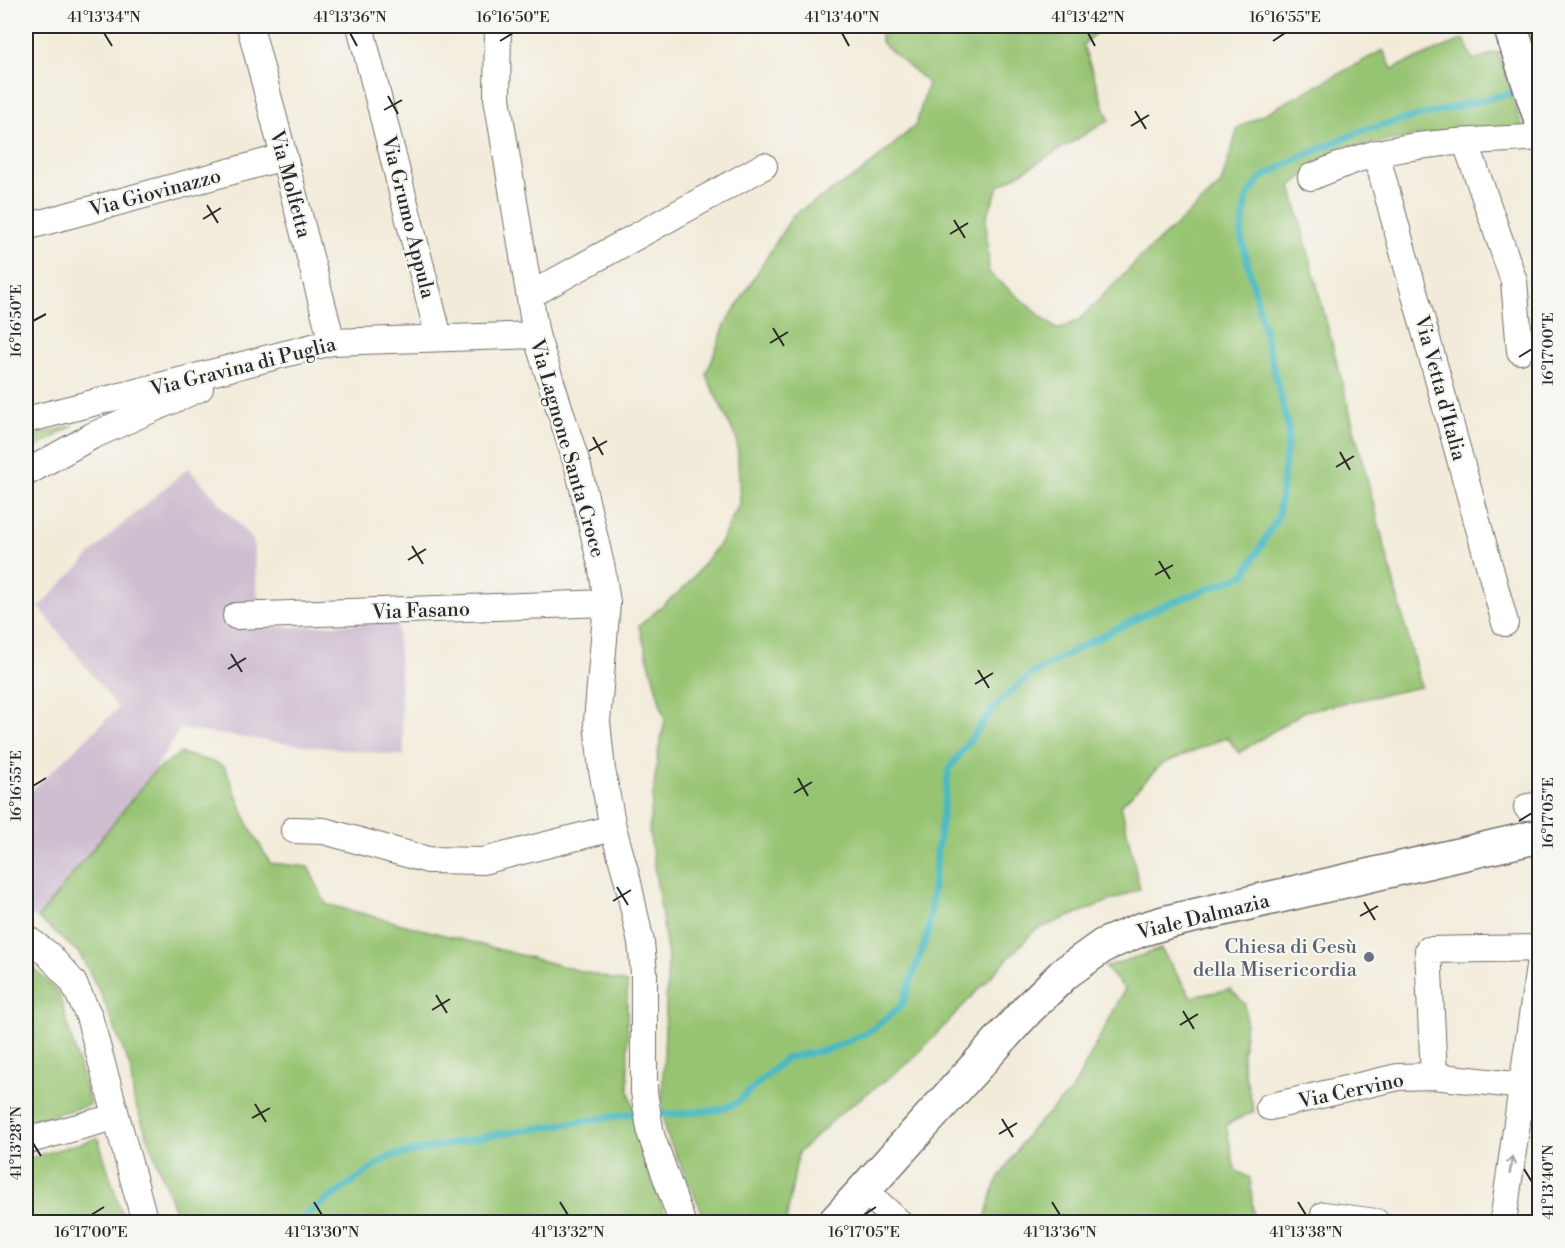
<svg xmlns="http://www.w3.org/2000/svg" width="1565" height="1248" font-family="'Libre Bodoni',serif">
<style>
.industrial{fill:#cfbdd0}
.grass{fill:#97c472;stroke:#61784e;stroke-width:1.5}
.lines{fill:none;stroke-linecap:round;stroke-linejoin:round}
.stream{stroke:#4bbac0;stroke-width:7}
.street-casing{stroke:#716e68;stroke-width:28}
.secondary-casing{stroke:#716e68;stroke-width:36}
.street{stroke:#fff;stroke-width:26}
.secondary{stroke:#fff;stroke-width:33}
.oneway{stroke:#a0a0a0}
.ticks{fill:none;stroke:#2b2b2b;stroke-width:2}
.worship-dot{fill:#6b7280;stroke:#f6f6f2;stroke-width:2}
.labels{text-anchor:middle;stroke-width:4.5;stroke-linejoin:round;paint-order:stroke}
.street-label{font-size:20px;fill:#2b2b2b;stroke:#f6f6f2}
.worship-label{font-size:20px;fill:#5b616d;stroke:#f6f6f2;text-anchor:end}
.neatline{fill:none;stroke:#2b2b2b;stroke-width:2}
.ticks-label{font-size:15px;text-anchor:middle;fill:#2b2b2b}
</style>
<rect width="100%" height="100%" fill="#f6f6f2"/>
<filter id="ink" filterUnits="userSpaceOnUse"><feTurbulence type="fractalNoise" baseFrequency=".0167" numOctaves="2"/><feDisplacementMap in="SourceGraphic" scale="12" xChannelSelector="R" yChannelSelector="G"/><feConvolveMatrix kernelMatrix="1 2 1 2 8 2 1 2 1" color-interpolation-filters="sRGB"/></filter>
<filter id="wash" filterUnits="userSpaceOnUse"><feTurbulence type="fractalNoise" baseFrequency=".008" numOctaves="4" result="noise"/><feDisplacementMap in="SourceGraphic" scale="24" xChannelSelector="R" yChannelSelector="G"/><feGaussianBlur stdDeviation="1.35" result="paint"/><feColorMatrix in="noise" values="0 0 0 0 0 0 0 0 0 0 0 0 0 0 0 0 0 1.4 0 .05"/><feComposite in="paint" operator="in"/></filter>
<g filter="url(#wash)">
<rect width="100%" height="100%" fill="#f2ebd9"/>
<!-- industrial -->
<path class="industrial" d="M 188,468 L 253,540 L 257,592 L 266,628 L 397,622 L 404,756 L 291,744 L 180,729 L 153,773 L 38,918 L 26,915 L 26,796 L 118,708 L 39,607 L 109,536 Z"/>
<!-- grass -->
<g class="grass">
<path d="M 881,26 L 1103,26 L 1083,45 L 1109,120 L 999,186 L 986,218 L 989,273 L 1058,330 L 1079,320 L 1140,258 L 1221,184 L 1238,128 L 1383,50 L 1392,69 L 1464,39 L 1473,60 L 1498,52 L 1524,132 L 1440,132 L 1336,150 L 1291,186 L 1421,687 L 1305,711 L 1239,753 L 1227,737 L 1162,764 L 1121,805 L 1140,889 L 1035,930 L 910,1062 L 842,1112 L 798,1153 L 786,1222 L 707,1222 L 665,1131 L 662,1101 L 668,958 L 649,830 L 658,753 L 665,720 L 639,626 L 687,585 L 720,543 L 740,502 L 737,440 L 706,375 L 725,325 L 793,215 L 862,172 L 916,125 L 928,83 L 881,42 Z"/>
<path d="M 1520,26 L 1539,26 L 1539,89 Z"/>
<path d="M 74,425 L 26,453 L 26,438 Z"/>
<path d="M 180,753 L 217,763 L 225,768 L 249,826 L 270,863 L 308,867 L 326,904 L 627,983 L 628,1087 L 654,1187 L 669,1222 L 179,1222 L 134,1100 L 130,1067 L 102,996 L 79,953 L 38,918 L 153,773 Z"/>
<path d="M 1161,949 L 1191,997 L 1230,989 L 1245,1004 L 1246,1020 L 1242,1063 L 1254,1111 L 1226,1125 L 1235,1170 L 1250,1178 L 1254,1222 L 984,1222 L 995,1184 L 1029,1132 L 1072,1090 L 1125,989 L 1105,967 Z"/>
<path d="M 26,960 L 59,994 L 90,1105 L 26,1122 Z"/>
<path d="M 98,1138 L 124,1222 L 26,1222 L 26,1159 Z"/>
</g>
<g class="lines">
<!-- stream -->
<path class="stream" d="M 296,1222 L 388,1157 L 488,1136 L 630,1114 L 673,1114 L 718,1110 L 735,1104 L 786,1058 L 830,1049 L 870,1031 L 902,1005 L 928,933 L 937,852 L 949,769 L 994,707 L 1030,675 L 1084,645 L 1158,608 L 1244,575 L 1278,517 L 1289,431 L 1241,236 L 1247,197 L 1261,178 L 1300,157 L 1364,130 L 1522,90"/>
</g>
</g>
<g filter="url(#ink)">
<g class="lines">
<!-- street casing -->
<g class="street-casing">
<g id="street">
<path d="M 250,26 L 332,342"/>
<path d="M 360,26 L 439,338"/>
<path d="M 498,26 L 497,98 L 536,335 L 578,467 L 602,569 L 607,603 L 597,722 L 602,770 L 613,828 L 627,878 L 641,943 L 644,973 L 644,1092 L 651,1135 L 682,1222"/>
<path d="M 1466,143 L 1514,281 L 1520,351"/>
<path d="M 1376,153 L 1505,623"/>
<path d="M 1311,177 C 1332,169 1353,159 1375,154 C 1425,141 1488,141 1540,137"/>
<path d="M 26,227 L 284,157"/>
<path d="M 530,295 L 764,166"/>
<path d="M 26,420 L 332,342 L 536,335"/>
<path d="M 26,473 L 92,436 L 200,388"/>
<path d="M 236,616 L 607,603"/>
<path d="M 1527,807 L 1540,805"/>
<path d="M 294,830 L 324,831 L 428,860 L 483,861 L 613,828"/>
<path d="M 26,938 L 48,954 L 73,982 L 89,1016 L 145,1222"/>
<path d="M 1434,1076 L 1428,950 L 1540,948"/>
<path d="M 1269,1107 L 1398,1077 L 1434,1076 L 1540,1088"/>
<path d="M 26,1141 L 115,1117"/>
<path d="M 864,1190 L 899,1222"/>
<path d="M 1324,1222 L 1324,1215 L 1376,1222"/>
<path d="M 1503,1222 L 1540,959"/>
</g>
</g>
<!-- secondary casing -->
<g class="secondary-casing">
<g id="secondary">
<path d="M 1510,26 L 1540,117"/>
<path d="M 835,1222 L 1028,1009 L 1065,973 L 1104,945 L 1140,930 L 1167,922 L 1540,836"/>
</g>
</g>
<!-- street -->
<use href="#street" class="street"/>
<!-- secondary -->
<use href="#secondary" class="secondary"/>
</g>
<!-- one-way arrows -->
<defs><path id="oneway-shaft" d="M-6 0H5M1.5-3L5.5 0L1.5 3" fill="none" stroke-width="1.6" stroke-linecap="round" stroke-linejoin="round" transform="scale(1.5)"/></defs>
<use class="oneway" href="#oneway-shaft" transform="translate(1511 1165) rotate(-82)"/>
</g>
<!-- ticks -->
<path class="ticks" d="M 104,33 L 112,46M 350,33 L 357,46M 842,33 L 849,46M 1088,33 L 1095,46M 500,41 L 513,33M 1273,41 L 1285,33M 388,96 L 398,114M 384,110 L 402,100M 1135,111 L 1146,129M 1131,126 L 1149,115M 207,205 L 218,223M 203,219 L 221,208M 954,220 L 965,238M 950,234 L 968,223M 33,321 L 46,314M 773,328 L 784,346M 770,343 L 788,332M 1519,357 L 1532,349M 593,437 L 603,455M 589,451 L 607,441M 1340,452 L 1350,470M 1336,467 L 1354,456M 412,546 L 423,564M 408,560 L 426,549M 1159,561 L 1170,579M 1155,575 L 1173,565M 231,654 L 242,672M 228,669 L 246,658M 978,670 L 989,688M 975,684 L 993,673M 798,778 L 808,796M 33,786 L 46,778M 794,793 L 812,782M 1519,821 L 1532,813M 617,887 L 628,905M 613,901 L 631,890M 1364,902 L 1375,920M 1360,916 L 1378,906M 436,995 L 447,1013M 432,1010 L 450,999M 1183,1011 L 1194,1029M 1180,1025 L 1198,1014M 255,1104 L 266,1122M 252,1118 L 270,1108M 1002,1119 L 1013,1137M 999,1134 L 1017,1123M 33,1143 L 41,1156M 1524,1169 L 1532,1182M 314,1202 L 322,1215M 560,1202 L 568,1215M 1052,1202 L 1060,1215M 1298,1202 L 1306,1215M 91,1215 L 104,1207M 864,1215 L 876,1207"/>
<!-- markers -->
<circle class="worship-dot" cx="1369" cy="957" r="6"/>
<g class="labels">
<!-- street labels -->
<g class="street-label">
<text transform="translate(291 184) rotate(75)" y="7">Via Molfetta</text>
<text transform="translate(155 192) rotate(-15)" y="7">Via Giovinazzo</text>
<text transform="translate(409 217) rotate(76)" y="7">Via Grumo Appula</text>
<text transform="translate(243 366) rotate(-14)" y="7">Via Gravina di Puglia</text>
<text transform="translate(1441 388) rotate(75)" y="7">Via Vetta d'Italia</text>
<text transform="translate(568 448) rotate(74)" y="7">Via Lagnone Santa Croce</text>
<text transform="translate(421 610) rotate(-2)" y="7">Via Fasano</text>
<text transform="translate(1203 916) rotate(-14)" y="7">Viale Dalmazia</text>
<text transform="translate(1351 1090) rotate(-12)" y="7">Via Cervino</text>
</g>
<!-- worship labels -->
<g class="worship-label">
<text x="1357" y="953">Chiesa di Gesù<tspan x="1357" dy="23">della Misericordia</tspan></text>
</g>
</g>
<!-- margin -->
<rect width="1565" height="1248" fill="none" stroke="#f6f6f2" stroke-width="66"/>
<rect x="33" y="33" width="1499" height="1182" class="neatline"/>
<g class="ticks-label">
<text x="104" y="22">41°13'34"N</text>
<text x="350" y="22">41°13'36"N</text>
<text x="513" y="22">16°16'50"E</text>
<text x="842" y="22">41°13'40"N</text>
<text x="1088" y="22">41°13'42"N</text>
<text x="1285" y="22">16°16'55"E</text>
<text transform="translate(16 321) rotate(-90)" y="5">16°16'50"E</text>
<text transform="translate(1548 349) rotate(-90)" y="5">16°17'00"E</text>
<text transform="translate(16 786) rotate(-90)" y="5">16°16'55"E</text>
<text transform="translate(1548 813) rotate(-90)" y="5">16°17'05"E</text>
<text transform="translate(16 1143) rotate(-90)" y="5">41°13'28"N</text>
<text transform="translate(1548 1182) rotate(-90)" y="5">41°13'40"N</text>
<text x="91" y="1237">16°17'00"E</text>
<text x="322" y="1237">41°13'30"N</text>
<text x="568" y="1237">41°13'32"N</text>
<text x="864" y="1237">16°17'05"E</text>
<text x="1060" y="1237">41°13'36"N</text>
<text x="1306" y="1237">41°13'38"N</text>
</g>
</svg>
